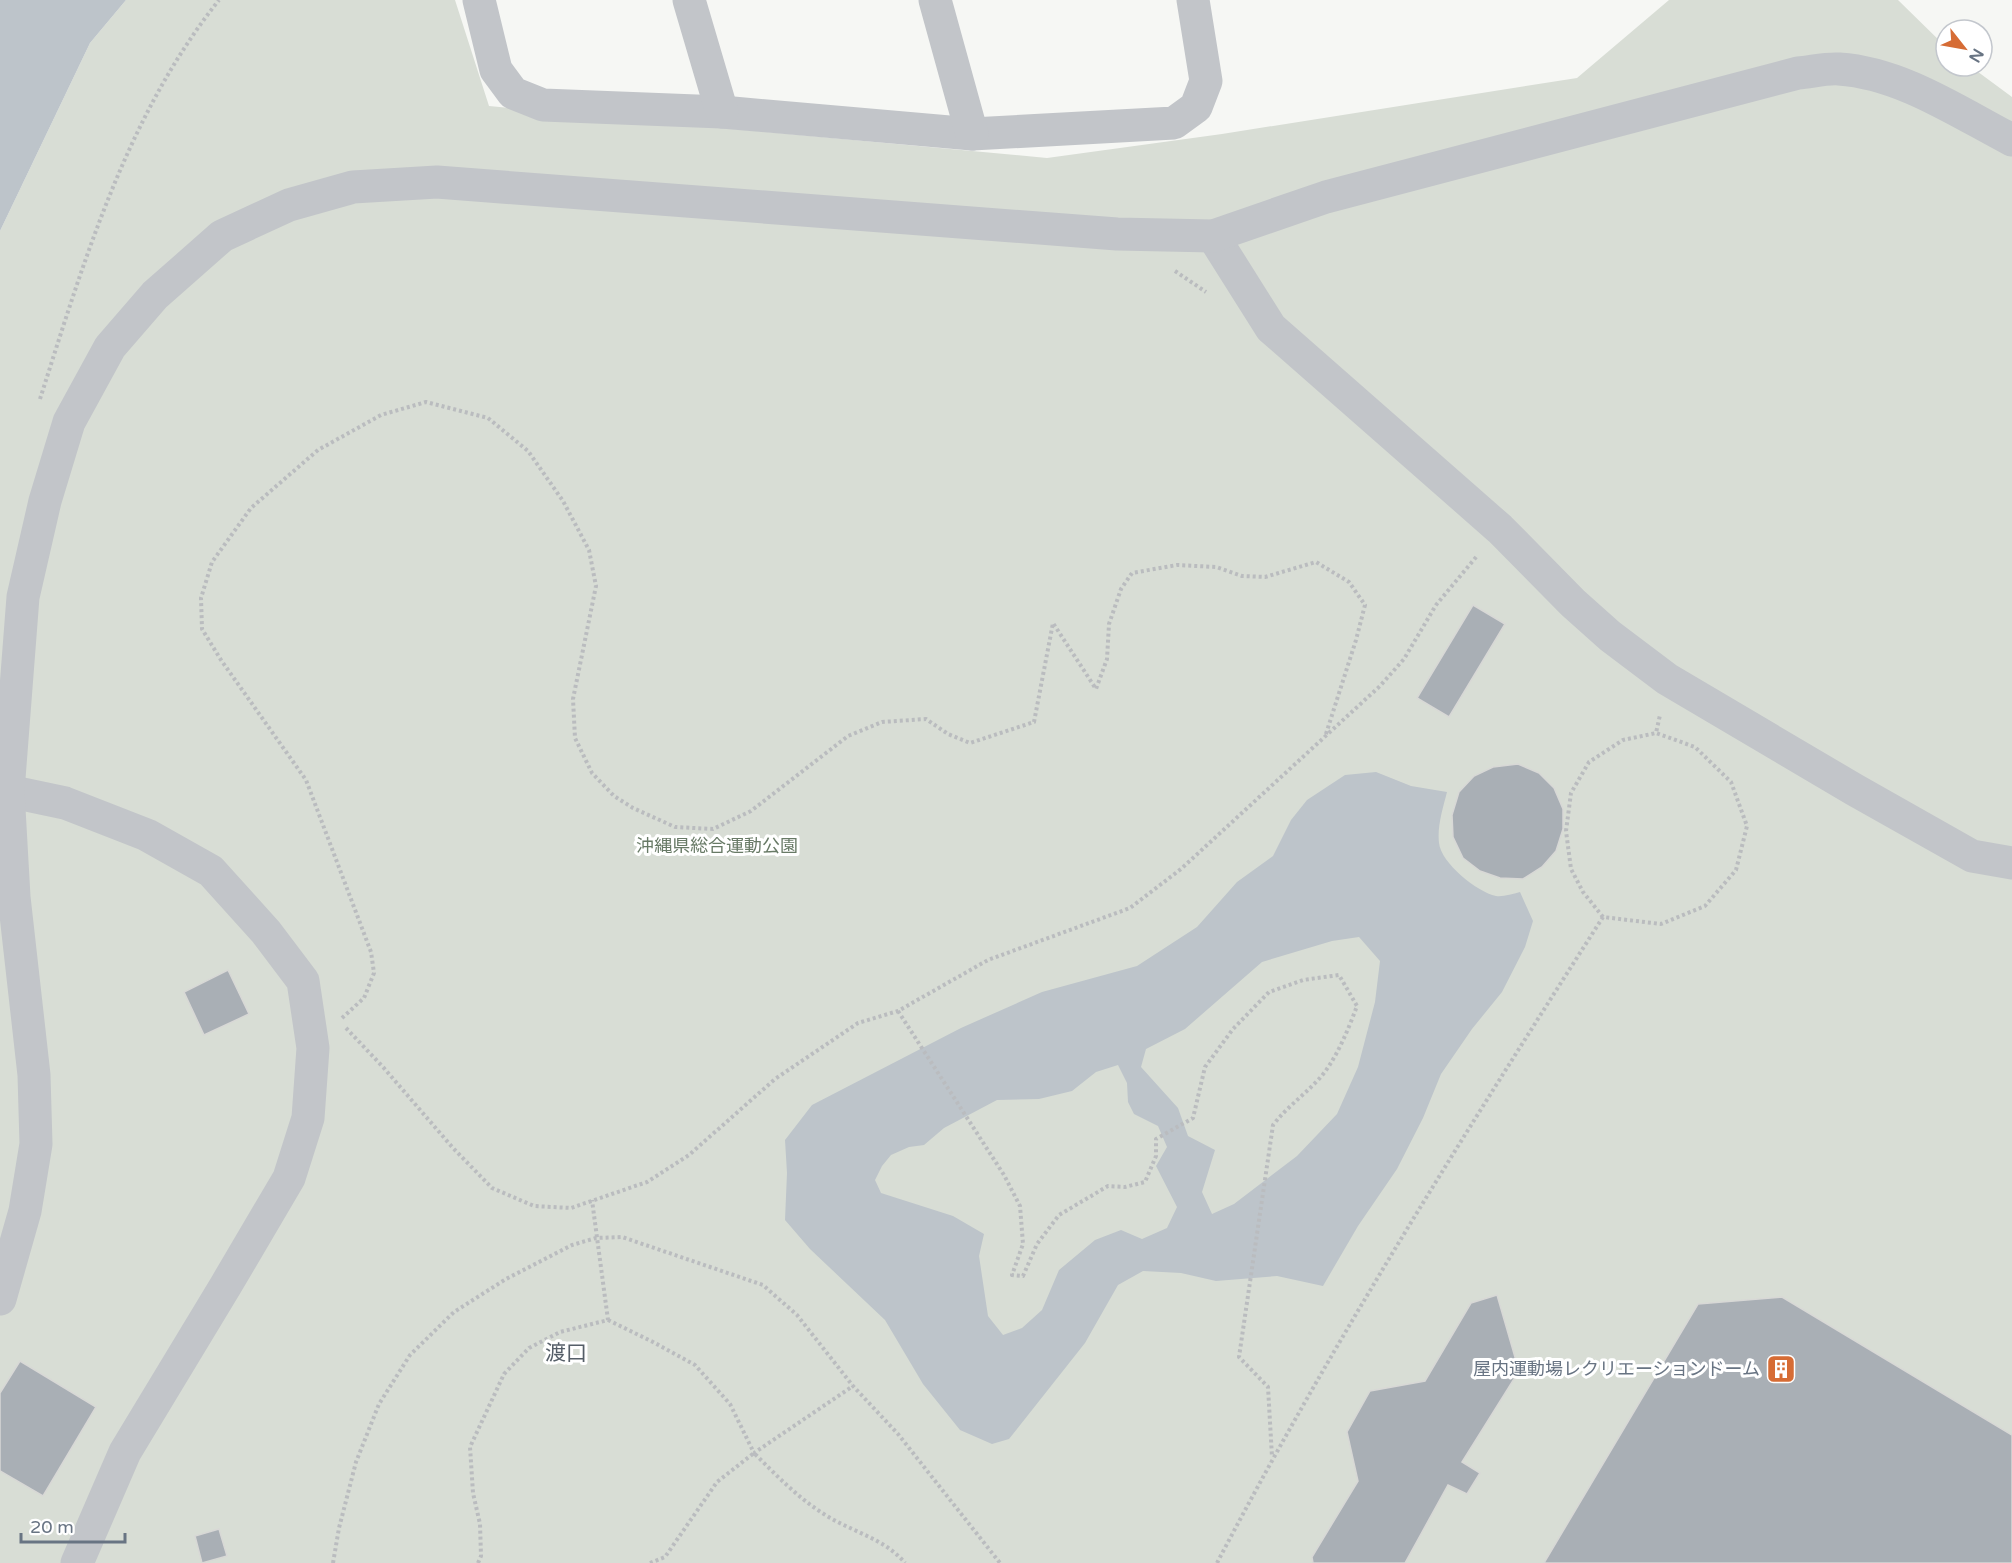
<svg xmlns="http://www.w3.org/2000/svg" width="2012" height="1563" font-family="'Varela Round','Noto Sans JP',sans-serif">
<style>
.green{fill:#d8ddd5}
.water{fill:#bdc4ca;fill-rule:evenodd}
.building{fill:#a9afb5;stroke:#d8d8d6;stroke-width:1.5}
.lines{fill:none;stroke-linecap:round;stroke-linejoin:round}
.path{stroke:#babcbf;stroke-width:4;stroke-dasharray:3 3;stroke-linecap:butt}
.minor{stroke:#c2c5c9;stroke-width:33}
.labels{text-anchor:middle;stroke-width:6;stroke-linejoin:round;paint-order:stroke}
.park-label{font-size:18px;fill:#687a66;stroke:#fff}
.poi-label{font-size:18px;fill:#687483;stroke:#fff;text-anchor:end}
.quarter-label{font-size:21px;fill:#555e68;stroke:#fff}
</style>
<rect width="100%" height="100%" fill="#f6f7f4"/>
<!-- green -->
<path class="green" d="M 126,0 L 455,0 L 489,106 L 1047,158 L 1222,134 L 1577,78 L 1669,0 L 1898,0 L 1946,47 L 1946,66 L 1970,66 L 2012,97 L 2012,1563 L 0,1563 L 0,231 L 90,43 Z"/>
<!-- water -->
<g class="water">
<path d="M 0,0 L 126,0 L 90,43 L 0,231 Z"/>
<path d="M 1376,772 L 1411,786 L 1447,792 C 1443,808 1437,826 1439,843 C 1441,863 1477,892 1496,896 C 1503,897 1512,894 1520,892 L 1533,921 L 1525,947 L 1502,992 L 1472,1029 L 1441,1074 L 1423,1118 L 1397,1169 L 1358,1226 L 1323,1286 L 1277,1276 L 1216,1281 L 1181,1273 L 1143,1271 L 1118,1285 L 1085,1343 L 1009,1439 L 992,1444 L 960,1430 L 923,1384 L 885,1320 L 810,1249 L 785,1220 L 787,1173 L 785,1140 L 812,1105 L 961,1028 L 1042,992 L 1137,966 L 1197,927 L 1237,882 L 1273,856 L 1291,820 L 1307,800 L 1345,775 ZM 1359,937 L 1380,961 L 1375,1002 L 1358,1067 L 1337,1114 L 1297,1156 L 1234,1204 L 1212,1214 L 1202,1192 L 1215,1150 L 1188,1136 L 1178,1108 L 1141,1067 L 1146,1049 L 1185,1029 L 1262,962 L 1332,941 ZM 1118,1065 L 1127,1083 L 1128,1102 L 1134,1114 L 1158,1126 L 1167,1147 L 1156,1166 L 1177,1207 L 1167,1228 L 1142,1239 L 1121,1230 L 1095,1240 L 1059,1270 L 1042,1310 L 1022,1328 L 1003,1335 L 988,1316 L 979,1256 L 984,1234 L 953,1216 L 881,1193 L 875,1180 L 882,1166 L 891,1155 L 909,1147 L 924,1145 L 944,1128 L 997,1100 L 1039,1099 L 1072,1091 L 1096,1072 Z"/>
</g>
<!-- building -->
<g class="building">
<path d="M 1473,605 L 1505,624 L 1449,717 L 1417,698 Z"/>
<path d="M 1518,764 L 1539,773 L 1554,788 L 1563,809 L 1563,829 L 1556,851 L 1542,867 L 1523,879 L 1500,878 L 1480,871 L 1463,858 L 1453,837 L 1452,815 L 1459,792 L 1474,776 L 1493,767 Z"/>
<path d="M 228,970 L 249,1014 L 204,1035 L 184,992 Z"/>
<path d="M 1497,1295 L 1519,1371 L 1462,1462 L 1480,1473 L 1467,1494 L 1448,1485 L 1405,1563 L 1313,1563 L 1312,1557 L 1358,1481 L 1347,1432 L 1370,1391 L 1425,1381 L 1471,1303 Z"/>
<path d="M 1782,1297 L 2012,1435 L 2012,1563 L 1544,1563 L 1698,1304 Z"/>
<path d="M 20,1361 L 96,1407 L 43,1496 L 0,1471 L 0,1393 Z"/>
<path d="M 219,1529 L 227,1556 L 202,1563 L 195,1536 Z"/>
</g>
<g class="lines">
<!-- path -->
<g class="path">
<path d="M 1175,271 L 1206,292"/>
<path d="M 40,399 C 84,261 127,115 219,0"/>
<path d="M 1603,917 L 1583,892 L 1571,869 L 1566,831 L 1571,793 L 1589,762 L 1623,740 L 1656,733"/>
<path d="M 898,1011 L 1004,1175 L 1020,1206 L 1023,1244 L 1012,1275 L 1023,1276 L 1037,1244 L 1059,1215 L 1108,1186 L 1125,1187 L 1145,1182 L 1156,1156 L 1156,1139 L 1193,1118 L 1205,1067 L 1233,1029 L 1269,992 L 1303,980 L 1339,975 L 1357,1006 C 1348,1030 1335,1063 1317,1081 C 1302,1097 1287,1107 1273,1125 L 1239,1357 L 1268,1387 L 1272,1457"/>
<path d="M 342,1018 L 364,998 L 374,973 L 371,952 L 306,780 L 221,660 L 202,629 L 201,598 L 212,562 L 251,508 L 318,450 L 381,415 L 426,402 L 488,418 L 528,451 L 563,501 L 589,550 L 596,586 L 573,699 L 575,738 L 592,773 L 614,796 L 633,808 L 675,827 L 713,829 L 751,811 L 848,736 L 882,722 L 926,719 L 948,734 L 970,743 L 1034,722 L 1053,623 L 1096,689 L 1107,659 L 1109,624 L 1121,589 L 1132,573 L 1177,565 L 1216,567 L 1242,576 L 1265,577 L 1316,562 L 1349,582 L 1365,605 L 1356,640 L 1325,737"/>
<path d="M 346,1028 L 383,1067 L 453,1148 L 492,1188 L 534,1206 L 571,1208 L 647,1182 L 689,1155 L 775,1079 L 858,1023 L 898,1011 L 988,960 L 1130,908 L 1181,869 L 1380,686 L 1404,659 L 1436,605 L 1477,556"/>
<path d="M 608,1320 L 653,1342 L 695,1365 L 730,1404 L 754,1453 L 853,1386"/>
<path d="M 333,1563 L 339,1528 L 356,1462 L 379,1404 L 410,1355 L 454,1312 L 506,1279 L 572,1245 L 596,1238 L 622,1237 L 763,1285 L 797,1315 L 853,1386 L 898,1434 L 1000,1563"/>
<path d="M 478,1563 L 481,1556 L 480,1524 L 473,1493 L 470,1447 L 504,1374 L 529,1348 L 560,1332 L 608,1320 L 592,1200"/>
<path d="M 650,1563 L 665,1557 L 717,1482 L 754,1453 C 777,1476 799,1499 827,1516 C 853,1532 885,1539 905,1563"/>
<path d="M 1217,1563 C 1333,1341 1468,1128 1603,917 L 1661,924 L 1705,906 L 1736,870 L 1747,826 L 1731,782 L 1695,747 L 1656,733 L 1660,715"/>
</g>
<!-- minor -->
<g class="minor">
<path d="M 479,0 L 496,70 L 513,93 L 543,105 L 722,112 L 972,134 L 1174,123 L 1196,107 L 1206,81 L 1193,0"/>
<path d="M 689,0 L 722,112"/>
<path d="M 935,0 L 972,134"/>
<path d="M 1213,236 L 1271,328 L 1500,529 L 1573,603 L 1610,636 L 1667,679 L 1855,790 L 1972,856 L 2012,863"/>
<path d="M 8,791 L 65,803 L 147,835 L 211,871 L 266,932 L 303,981 L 313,1048 L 308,1118 L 289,1178 L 226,1285 L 125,1452 L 77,1563"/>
<path d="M 0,1299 L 25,1211 L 36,1144 L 34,1075 L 14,897 L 8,791 L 23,597 L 45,501 L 69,422 L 110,347 L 155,295 L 222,236 L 289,205 L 353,187 L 437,182 L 1117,234 L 1213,236 L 1326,197 L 1798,73 C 1811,72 1826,68 1839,69 C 1901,73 1958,112 2012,140"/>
</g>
</g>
<!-- icons -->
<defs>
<g id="building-square" transform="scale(1.5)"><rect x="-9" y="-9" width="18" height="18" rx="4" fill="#d66c35" stroke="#fff"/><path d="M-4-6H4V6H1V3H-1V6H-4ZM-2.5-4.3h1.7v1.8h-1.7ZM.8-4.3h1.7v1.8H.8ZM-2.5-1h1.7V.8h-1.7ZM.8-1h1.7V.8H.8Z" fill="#fff"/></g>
</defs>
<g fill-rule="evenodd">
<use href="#building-square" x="1781" y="1369"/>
</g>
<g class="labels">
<!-- park labels -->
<g class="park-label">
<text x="717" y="852">沖縄県総合運動公園</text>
</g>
<!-- poi labels -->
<g class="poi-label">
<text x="1760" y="1375">屋内運動場レクリエーションドーム</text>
</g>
<!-- quarter labels -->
<g class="quarter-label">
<text x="566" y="1360">渡口</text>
</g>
</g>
<!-- north arrow -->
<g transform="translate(1964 48) rotate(121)"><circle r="28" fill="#ffffff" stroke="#c3c7cd" stroke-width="1.5"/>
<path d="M0-4.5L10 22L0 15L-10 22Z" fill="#d66c35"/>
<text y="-9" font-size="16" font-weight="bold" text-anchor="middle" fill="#687483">N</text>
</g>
<!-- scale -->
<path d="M21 1533v9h104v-9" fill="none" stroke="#687483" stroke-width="3"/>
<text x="30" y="1533" font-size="18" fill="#687483" stroke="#ffffff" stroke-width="4.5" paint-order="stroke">20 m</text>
</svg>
